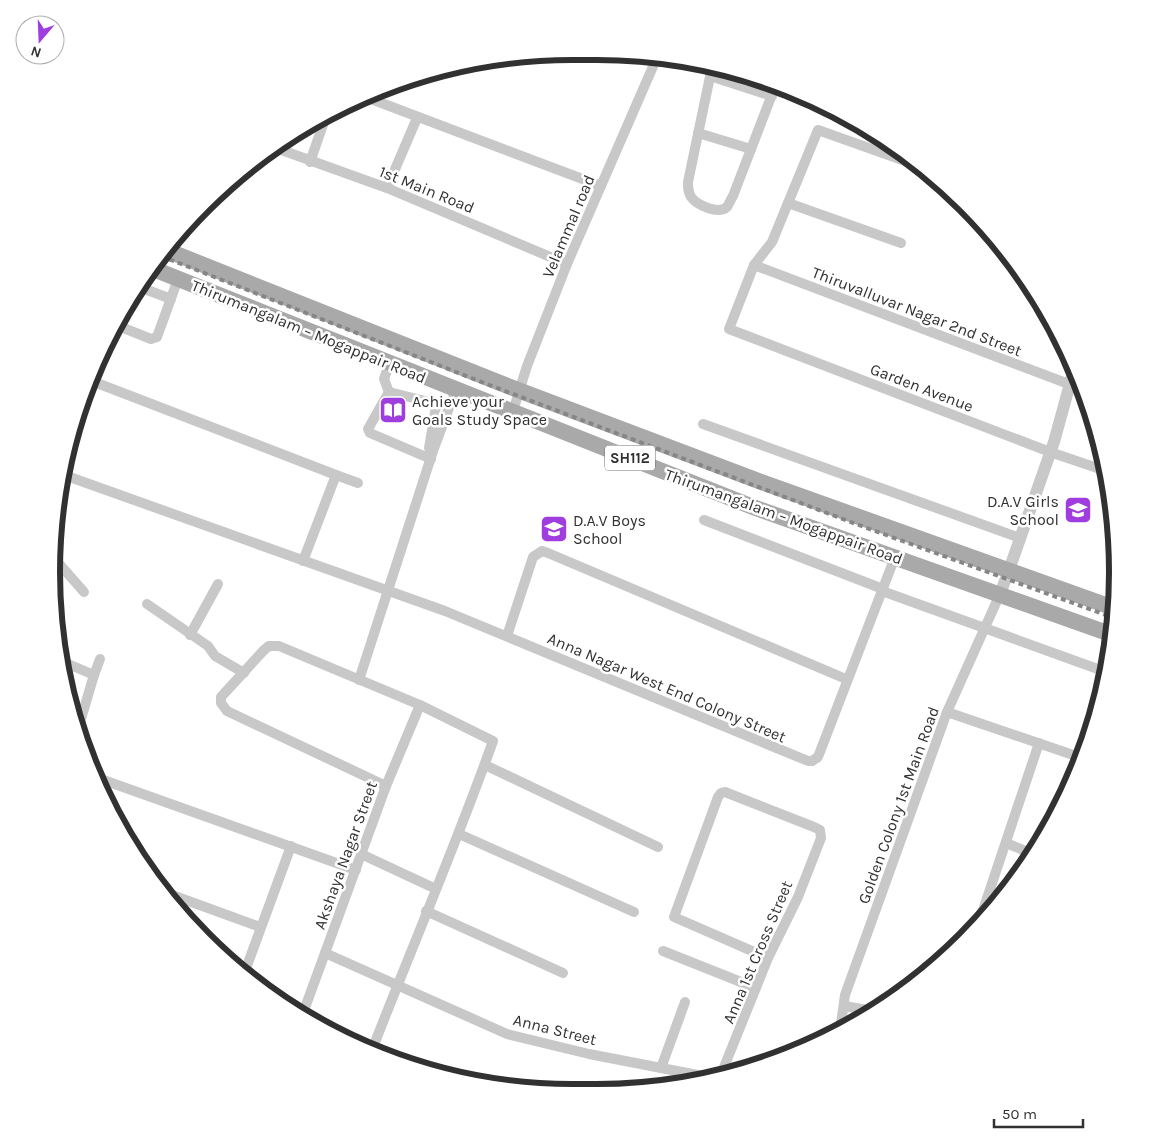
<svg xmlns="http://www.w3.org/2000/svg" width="1169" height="1144" font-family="Karla,sans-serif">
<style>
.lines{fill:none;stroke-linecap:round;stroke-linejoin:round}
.minor{stroke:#c8c8c8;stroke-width:10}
.tertiary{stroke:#c8c8c8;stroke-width:12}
.primary{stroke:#a9a9a9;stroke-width:16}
.rail{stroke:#868686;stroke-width:4;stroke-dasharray:5 4;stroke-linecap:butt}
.labels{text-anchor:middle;stroke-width:5;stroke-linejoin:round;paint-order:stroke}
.shield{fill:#fff;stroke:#6f6f6f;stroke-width:1}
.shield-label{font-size:15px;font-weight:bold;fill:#313131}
.street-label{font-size:16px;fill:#313131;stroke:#fff}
.poi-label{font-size:16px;fill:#313131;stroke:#fff;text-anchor:start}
.rim{fill:none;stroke:#313131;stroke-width:6}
</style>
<rect width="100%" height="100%" fill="#fff"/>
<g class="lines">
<!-- minor -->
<g class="minor">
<path d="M 712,67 L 688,182 C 688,188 688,192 691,197 C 697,205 718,215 727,207 C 729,204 731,199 733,196 L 776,84"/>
<path d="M 710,76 L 772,96"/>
<path d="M 363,96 L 601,186"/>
<path d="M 698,133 L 751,149"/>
<path d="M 273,147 L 387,188 L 567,264"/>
<path d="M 310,162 L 326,116"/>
<path d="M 922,167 L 818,130 L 772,242 L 754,265 L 729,329 L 1050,452 L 1106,471"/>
<path d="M 387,188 L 417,118"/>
<path d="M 788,203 L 901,243"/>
<path d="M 754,265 L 1082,389"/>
<path d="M 137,286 L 171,299"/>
<path d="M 116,325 L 151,339 L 157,337 L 178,279"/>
<path d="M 89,380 L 336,475 L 303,561"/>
<path d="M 389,392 L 384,379 L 390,362"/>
<path d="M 513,411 L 527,366 L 567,264 L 658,55"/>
<path d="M 703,424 L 1020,538"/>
<path d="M 429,448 L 436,406 L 433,403 L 389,392 L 368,429 L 370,433 L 431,459"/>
<path d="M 64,475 L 445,611 L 808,761 L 812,761 L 818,757 L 895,557"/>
<path d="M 336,475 L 358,483"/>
<path d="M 704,520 L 883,589"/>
<path d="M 54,558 L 84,592"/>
<path d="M 882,591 L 1106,672"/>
<path d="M 147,604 L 208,646 L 215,656 L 244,673"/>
<path d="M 190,635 L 218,584"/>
<path d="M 507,636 L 533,557 L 542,551 L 548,553 L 846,679"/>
<path d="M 61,661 L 94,675 L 78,729"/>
<path d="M 94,675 L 100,659"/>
<path d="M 359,680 L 433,451 L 456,389"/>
<path d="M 947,712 L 1082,758"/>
<path d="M 485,765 L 658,847"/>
<path d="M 95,777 L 356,870"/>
<path d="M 459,834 L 634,912"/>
<path d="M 1006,843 L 1033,854"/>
<path d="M 361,854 L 436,889"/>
<path d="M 161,891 L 260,927"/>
<path d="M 426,911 L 563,973"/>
<path d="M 978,925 L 1039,743"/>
<path d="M 663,951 L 756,988"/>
<path d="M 325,953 L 507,1034 L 589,1054 L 713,1078"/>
<path d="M 244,974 L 291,846"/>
<path d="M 844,1006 L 873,1011"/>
<path d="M 302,1016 L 386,786 L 420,705"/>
<path d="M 840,1031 L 845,995 L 947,712 L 1000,594"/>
<path d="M 372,1050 C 412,947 456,845 493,741 L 420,705 L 279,646 L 269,646 L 264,650 L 221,697 L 221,703 L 227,711 L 386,786"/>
<path d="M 661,1068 L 685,1002"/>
<path d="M 720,1077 L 768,958 L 798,897 L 821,838 L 820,830 L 814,827 L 725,792 L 721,793 L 718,797 L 674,917 L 768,958"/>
</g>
<!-- tertiary -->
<path class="tertiary" d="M 1000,594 L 1009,570 L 1054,442 L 1074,369"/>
<!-- primary -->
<g class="primary">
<path d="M 166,250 L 518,390 L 764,483 L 1114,608"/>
<path d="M 151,268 L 753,507 L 1113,635"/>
</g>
<!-- rail -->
<path class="rail" d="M 161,256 L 484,383 L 856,524 L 1114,618"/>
</g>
<!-- icons -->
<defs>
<g id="library-square" transform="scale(1.4375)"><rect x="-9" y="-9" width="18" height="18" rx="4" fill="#9f3dde" stroke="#fff"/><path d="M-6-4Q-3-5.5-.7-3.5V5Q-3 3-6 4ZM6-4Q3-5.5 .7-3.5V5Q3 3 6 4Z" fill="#fff"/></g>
<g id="school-square" transform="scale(1.4375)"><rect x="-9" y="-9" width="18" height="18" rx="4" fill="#9f3dde" stroke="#fff"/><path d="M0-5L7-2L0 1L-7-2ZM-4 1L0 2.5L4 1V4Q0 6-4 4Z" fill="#fff"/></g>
</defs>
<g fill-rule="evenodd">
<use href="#library-square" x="393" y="410"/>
<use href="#school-square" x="1078" y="510"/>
<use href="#school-square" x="554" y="529"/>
</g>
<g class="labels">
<!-- shield labels -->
<rect class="shield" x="605" y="445.5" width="50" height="25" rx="4"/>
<g class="shield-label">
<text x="630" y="463">SH112</text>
</g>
<!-- street labels -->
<g class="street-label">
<text transform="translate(427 189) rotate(22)" y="6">1st Main Road</text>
<text transform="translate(568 226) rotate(-67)" y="6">Velammal road</text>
<text transform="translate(917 311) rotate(21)" y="6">Thiruvalluvar Nagar 2nd Street</text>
<text transform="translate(309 331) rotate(22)" y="6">Thirumangalam – Mogappair Road</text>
<text transform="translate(922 387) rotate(21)" y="6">Garden Avenue</text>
<text transform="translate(784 516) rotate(20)" y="6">Thirumangalam – Mogappair Road</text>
<text transform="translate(667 687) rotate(23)" y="6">Anna Nagar West End Colony Street</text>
<text transform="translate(898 805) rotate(-70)" y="6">Golden Colony 1st Main Road</text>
<text transform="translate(345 855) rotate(-70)" y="6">Akshaya Nagar Street</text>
<text transform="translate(757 952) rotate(-67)" y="6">Anna 1st Cross Street</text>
<text transform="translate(555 1029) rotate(14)" y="6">Anna Street</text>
</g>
<!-- poi labels -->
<g class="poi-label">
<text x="412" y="407">Achieve your<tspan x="412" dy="18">Goals Study Space</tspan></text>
<text x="1059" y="507" text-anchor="end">D.A.V Girls<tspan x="1059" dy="18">School</tspan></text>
<text x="573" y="526">D.A.V Boys<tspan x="573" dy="18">School</tspan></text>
</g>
</g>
<!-- crop -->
<path d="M0 0H1169V1144H0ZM572 60H597A512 512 0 0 1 1109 572V572A512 512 0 0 1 597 1084H572A512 512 0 0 1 60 572V572A512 512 0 0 1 572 60Z" fill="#fff" fill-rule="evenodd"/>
<path class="rim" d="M572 60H597A512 512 0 0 1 1109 572V572A512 512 0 0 1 597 1084H572A512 512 0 0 1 60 572V572A512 512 0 0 1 572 60Z"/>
<!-- north arrow -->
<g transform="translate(40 40) rotate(199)"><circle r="24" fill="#ffffff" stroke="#adadad"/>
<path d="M0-4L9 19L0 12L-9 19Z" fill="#9f3dde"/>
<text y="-8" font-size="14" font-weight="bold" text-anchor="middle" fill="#313131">N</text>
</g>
<!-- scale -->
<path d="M994 1119v8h89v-8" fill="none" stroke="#313131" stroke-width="2.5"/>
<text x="1002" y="1119" font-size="15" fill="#313131" stroke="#ffffff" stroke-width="4" paint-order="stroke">50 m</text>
</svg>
